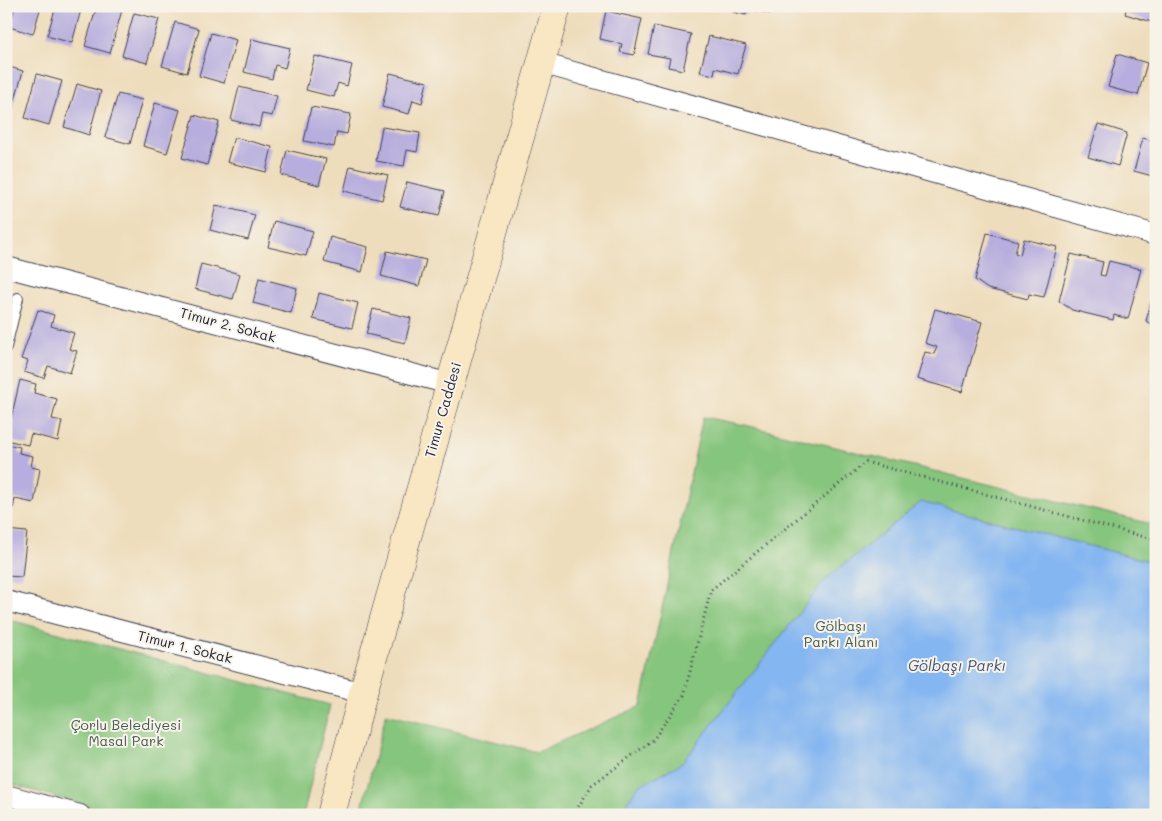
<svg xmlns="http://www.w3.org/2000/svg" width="1162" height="821" font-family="Mali,sans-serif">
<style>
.green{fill:#86c57d;stroke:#54745c}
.water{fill:#84b6f1;stroke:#536c96}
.building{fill:#b7adde}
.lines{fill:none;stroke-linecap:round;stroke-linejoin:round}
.lane-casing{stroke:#413e4e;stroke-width:12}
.street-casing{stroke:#413e4e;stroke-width:22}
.secondary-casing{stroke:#413e4e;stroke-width:29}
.path{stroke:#413e4e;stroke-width:3;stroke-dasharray:1 4;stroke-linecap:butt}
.lane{stroke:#fff;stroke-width:10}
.street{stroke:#fff;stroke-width:20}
.secondary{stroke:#f9e7c3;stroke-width:28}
.labels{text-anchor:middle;stroke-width:4;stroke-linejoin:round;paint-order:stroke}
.street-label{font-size:14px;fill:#22223b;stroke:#f7f3e8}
.park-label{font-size:14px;fill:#455b52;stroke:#f7f3e8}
.water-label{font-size:15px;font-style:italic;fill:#44567b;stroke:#f7f3e8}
</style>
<rect width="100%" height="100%" fill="#f7f3e8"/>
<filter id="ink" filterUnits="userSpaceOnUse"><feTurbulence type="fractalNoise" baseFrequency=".02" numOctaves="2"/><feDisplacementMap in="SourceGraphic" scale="10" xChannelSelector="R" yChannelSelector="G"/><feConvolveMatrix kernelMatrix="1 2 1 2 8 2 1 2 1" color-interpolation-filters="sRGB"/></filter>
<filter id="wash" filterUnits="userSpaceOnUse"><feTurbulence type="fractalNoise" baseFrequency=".0096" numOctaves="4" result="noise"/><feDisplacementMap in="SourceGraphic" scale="20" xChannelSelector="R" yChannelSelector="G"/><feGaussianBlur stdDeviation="1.12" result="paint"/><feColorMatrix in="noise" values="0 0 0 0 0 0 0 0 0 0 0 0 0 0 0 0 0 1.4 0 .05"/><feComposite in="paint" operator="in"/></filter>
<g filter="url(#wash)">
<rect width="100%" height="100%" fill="#eeddbc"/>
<!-- green -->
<g class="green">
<path d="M 703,417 L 745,425 L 1156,525 L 1156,815 L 360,815 L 386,714 L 537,752 L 641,706 Z"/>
<path d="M 6,619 L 330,705 L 303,815 L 121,815 L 6,783 Z"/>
</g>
<!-- water -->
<path class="water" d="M 921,502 L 1156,563 L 1156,815 L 619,815 L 638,786 L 682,763 L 825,580 Z"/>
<g id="blocks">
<!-- building -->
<g class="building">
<path d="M 15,6 L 41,6 L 33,34 L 9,27 Z"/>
<path d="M 56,6 L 82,6 L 72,43 L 47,36 Z"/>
<path d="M 97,6 L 110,6 L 122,10 L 110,53 L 85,46 Z"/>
<path d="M 734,6 L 773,6 L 771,14 L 748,9 L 746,15 L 733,12 Z"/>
<path d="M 1127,6 L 1156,6 L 1155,23 L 1125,14 Z"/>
<path d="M 606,11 L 642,19 L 634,55 L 620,52 L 622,44 L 600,39 Z"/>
<path d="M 134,13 L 159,19 L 147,63 L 122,56 Z"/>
<path d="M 175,22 L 199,29 L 187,73 L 162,66 Z"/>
<path d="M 654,26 L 691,34 L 683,70 L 668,67 L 670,58 L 648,54 Z"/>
<path d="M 211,33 L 236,40 L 224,83 L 199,76 Z"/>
<path d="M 709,36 L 746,45 L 738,74 L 715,68 L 714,75 L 700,72 Z"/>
<path d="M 252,39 L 290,48 L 285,68 L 275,65 L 272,79 L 244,72 Z"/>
<path d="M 1117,54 L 1147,63 L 1138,95 L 1108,87 Z"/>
<path d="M 315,56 L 352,65 L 347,86 L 338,83 L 334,97 L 306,90 Z"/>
<path d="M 6,66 L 23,71 L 11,114 L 6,113 Z"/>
<path d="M 390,73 L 427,82 L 422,103 L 413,100 L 409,114 L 382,107 Z"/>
<path d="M 37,74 L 62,81 L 49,125 L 25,118 Z"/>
<path d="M 77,84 L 101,91 L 89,135 L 64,127 Z"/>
<path d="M 239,87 L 277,96 L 272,116 L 262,114 L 259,127 L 231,120 Z"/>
<path d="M 118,94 L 142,100 L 130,144 L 105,137 Z"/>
<path d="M 155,103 L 180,110 L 167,153 L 143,146 Z"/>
<path d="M 311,107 L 351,114 L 347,134 L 337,132 L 334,147 L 304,141 Z"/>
<path d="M 194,115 L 219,122 L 207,165 L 182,158 Z"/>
<path d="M 1098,124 L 1127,133 L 1118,166 L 1088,157 Z"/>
<path d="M 382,127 L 420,133 L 417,152 L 407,150 L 404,166 L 376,161 Z"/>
<path d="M 234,137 L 272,147 L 266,172 L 227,162 Z"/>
<path d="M 1143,138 L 1156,142 L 1156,177 L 1134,171 Z"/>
<path d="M 287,150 L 326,159 L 319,185 L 281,175 Z"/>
<path d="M 350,166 L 388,175 L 382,200 L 344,191 Z"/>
<path d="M 407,182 L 445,191 L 439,216 L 400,207 Z"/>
<path d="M 216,205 L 255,215 L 248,240 L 210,230 Z"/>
<path d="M 274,221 L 313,231 L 306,256 L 268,247 Z"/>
<path d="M 987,233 L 1018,241 L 1015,253 L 1020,255 L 1024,239 L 1057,247 L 1044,297 L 1029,294 L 1028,299 L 988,289 L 975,280 Z"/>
<path d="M 330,237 L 368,247 L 362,272 L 324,262 Z"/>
<path d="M 387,251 L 426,260 L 419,286 L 381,276 Z"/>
<path d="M 1071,254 L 1103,262 L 1100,275 L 1105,276 L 1109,261 L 1141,269 L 1128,319 L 1114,315 L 1113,320 L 1072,310 L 1059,301 Z"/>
<path d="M 201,264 L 240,274 L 233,299 L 195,289 Z"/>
<path d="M 259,278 L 297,288 L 291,313 L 253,303 Z"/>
<path d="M 1155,285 L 1156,285 L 1156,328 L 1146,321 Z"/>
<path d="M 319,293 L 358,303 L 352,328 L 313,319 Z"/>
<path d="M 373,309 L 411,318 L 405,343 L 366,334 Z"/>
<path d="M 935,309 L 982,322 L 962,392 L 917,379 L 925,352 L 934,354 L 937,347 L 925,343 Z"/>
<path d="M 38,310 L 54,315 L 51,326 L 74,333 L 69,349 L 77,351 L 70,373 L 48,366 L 44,378 L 24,372 L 28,361 L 21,359 Z"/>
<path d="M 20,380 L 36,384 L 34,393 L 57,399 L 52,419 L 62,421 L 58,441 L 31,434 L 28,445 L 6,440 Z"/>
<path d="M 6,444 L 20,447 L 19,453 L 33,456 L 31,467 L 40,469 L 34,503 L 15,499 L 13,509 L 6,508 Z"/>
<path d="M 6,530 L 27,532 L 22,577 L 6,576 Z"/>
</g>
</g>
</g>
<g filter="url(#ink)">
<use href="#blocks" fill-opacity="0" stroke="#413e4e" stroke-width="1"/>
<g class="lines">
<!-- lane casing -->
<g class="lane-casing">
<path id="lane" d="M 6,347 L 18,298"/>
</g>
<!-- street casing -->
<g class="street-casing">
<g id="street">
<path d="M 541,63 L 1156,235"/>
<path d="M 6,267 L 450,384"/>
<path d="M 6,601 L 363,693"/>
<path d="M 6,795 L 80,815"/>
</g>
</g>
<!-- secondary casing -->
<g class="secondary-casing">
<path id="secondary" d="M 331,815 L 363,693 L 557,6"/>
</g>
<!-- path -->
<path class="path" d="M 573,815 L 592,785 L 653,740 L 684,695 L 711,590 L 866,462 L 1156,540"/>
<!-- lane -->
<use href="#lane" class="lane"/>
<!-- street -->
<use href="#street" class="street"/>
<!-- secondary -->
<use href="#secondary" class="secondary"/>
</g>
</g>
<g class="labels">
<!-- street labels -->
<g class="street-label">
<text transform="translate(228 325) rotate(15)" y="5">Timur 2. Sokak</text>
<text transform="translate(443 410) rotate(-74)" y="5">Timur Caddesi</text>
<text transform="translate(185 647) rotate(14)" y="5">Timur 1. Sokak</text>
</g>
<!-- park labels -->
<g class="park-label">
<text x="841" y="631">Gölbaşı<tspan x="841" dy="16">Parkı Alanı</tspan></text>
<text x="126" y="730">Çorlu Belediyesi<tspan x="126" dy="16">Masal Park</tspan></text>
</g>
<!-- water labels -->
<g class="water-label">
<text x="957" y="671">Gölbaşı Parkı</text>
</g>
</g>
<!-- margin -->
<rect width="1162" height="821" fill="none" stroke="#f7f3e8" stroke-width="25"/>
</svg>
